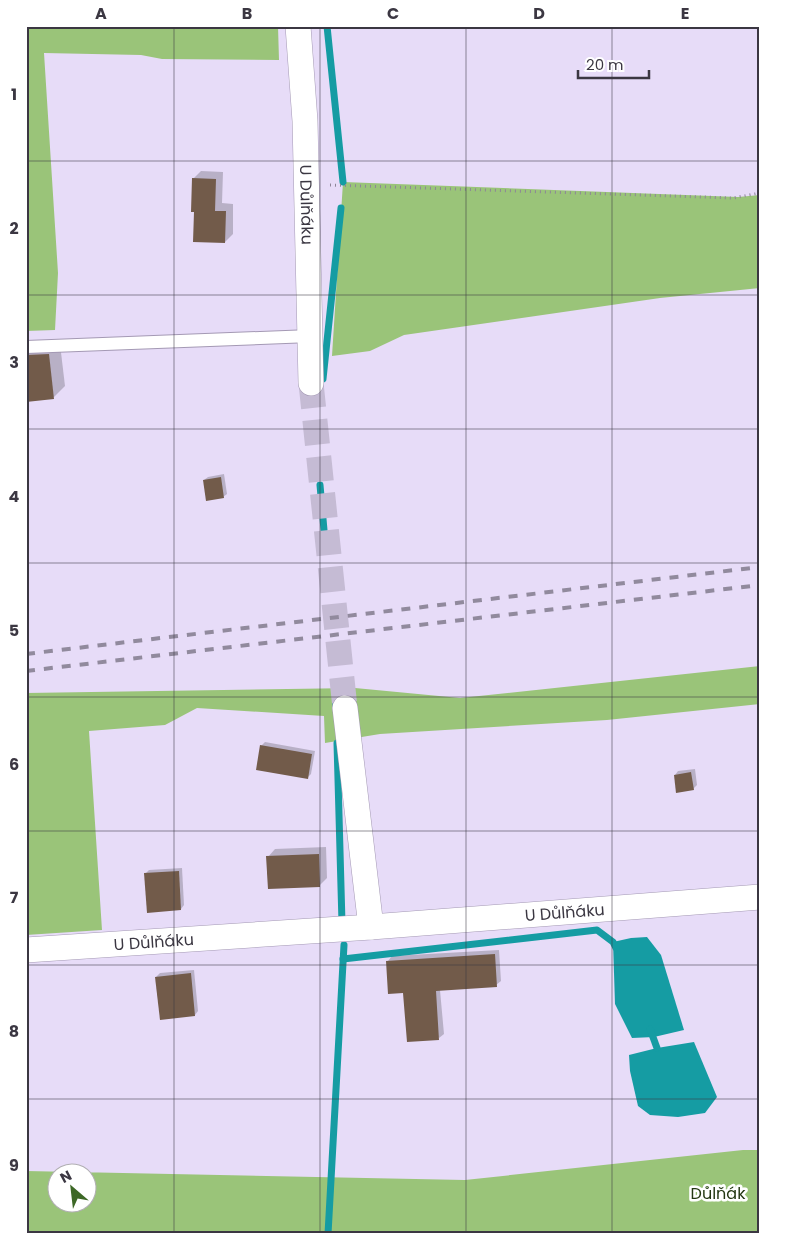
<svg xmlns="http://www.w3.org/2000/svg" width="786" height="1260" font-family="Poppins,sans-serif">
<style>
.green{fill:#9ac479;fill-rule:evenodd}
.water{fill:#159ca3}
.shadow{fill:#0003}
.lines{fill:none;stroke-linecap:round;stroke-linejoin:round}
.stream{stroke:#159ca3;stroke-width:7}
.building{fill:#725b4a}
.street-tunnel{stroke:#c5bbd4;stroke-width:25;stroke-dasharray:25 12;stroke-linecap:butt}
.lane-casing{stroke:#a499b4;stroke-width:14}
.street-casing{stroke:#a499b4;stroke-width:26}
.path{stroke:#8d8598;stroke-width:3;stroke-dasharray:1 4;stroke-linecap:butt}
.lane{stroke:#fff;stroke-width:12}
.street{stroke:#fff;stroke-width:25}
.rail{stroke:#918a9d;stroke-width:4;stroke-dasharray:9 9;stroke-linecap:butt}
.grid{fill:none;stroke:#3b3742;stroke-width:1;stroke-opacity:0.55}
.labels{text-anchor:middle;stroke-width:5;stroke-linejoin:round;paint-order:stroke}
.street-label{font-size:16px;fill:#3b3742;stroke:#fff}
.park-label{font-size:16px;fill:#233712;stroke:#fff}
.neatline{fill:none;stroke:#3b3742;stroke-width:2}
.grid-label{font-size:16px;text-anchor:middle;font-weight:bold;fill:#3b3742}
</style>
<rect width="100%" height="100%" fill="#e7dcf8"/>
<!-- green -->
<g class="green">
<path d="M 26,26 L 278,26 L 279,60 L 162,59 L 141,55 L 44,53 L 58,273 L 55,330 L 26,331 Z"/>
<path d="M 343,182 L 738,197 L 760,195 L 760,288 L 660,298 L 404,335 L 370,351 L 332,356 Z"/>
<path d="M 760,666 L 760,704 L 607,720 L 380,734 L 325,743 L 324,716 L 197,708 L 165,725 L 89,731 L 102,930 L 26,935 L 26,693 L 355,688 L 460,698 Z"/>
<path d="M 743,1150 L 760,1150 L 760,1234 L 26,1234 L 26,1171 L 465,1180 ZM 88,1172 L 88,1202 L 58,1202 L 58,1172 Z"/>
</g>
<!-- water -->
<g class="water">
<path d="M 647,937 L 661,955 L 684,1030 L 654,1037 L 632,1038 L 615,1004 L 613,942 L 631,938 Z"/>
<path d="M 694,1042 L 717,1097 L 705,1113 L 678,1117 L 650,1115 L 638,1106 L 630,1071 L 629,1055 L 657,1048 Z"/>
</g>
<!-- shadow -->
<g class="shadow">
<path d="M 201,171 L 223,172 L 222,203 L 233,204 L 233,234 L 225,242 L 195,210 L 193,179 Z"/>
<path d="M 60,344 L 65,386 L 54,397 L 26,401 L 26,345 Z"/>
<path d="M 224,474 L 227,494 L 223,497 L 204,480 L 208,477 Z"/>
<path d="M 265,742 L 315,751 L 311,774 L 307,778 L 261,746 Z"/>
<path d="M 695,769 L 697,785 L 693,789 L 675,775 L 678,771 Z"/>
<path d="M 326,847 L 327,878 L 320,885 L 268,857 L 275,849 Z"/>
<path d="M 182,868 L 184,905 L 181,909 L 145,874 L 149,870 Z"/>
<path d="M 499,950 L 501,981 L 496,985 L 440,990 L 444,1034 L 439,1038 L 404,992 L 388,961 L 392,956 Z"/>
<path d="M 194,970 L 198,1011 L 195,1015 L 156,977 L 160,973 Z"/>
</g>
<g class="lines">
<!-- stream -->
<g class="stream">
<path d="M 327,26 L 343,182"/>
<path d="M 323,379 L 341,208"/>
<path d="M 320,485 L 324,530"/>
<path d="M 333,650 L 333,654"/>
<path d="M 335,686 L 336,707"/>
<path d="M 337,743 L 342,923"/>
<path d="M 343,959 L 597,930 L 613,942 L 616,948"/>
<path d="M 650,1029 L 657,1048"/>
<path d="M 328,1234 L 344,945"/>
</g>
</g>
<!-- building -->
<g class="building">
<path d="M 192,178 L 216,179 L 215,211 L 226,211 L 225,243 L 193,242 L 194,212 L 191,212 Z"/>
<path d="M 49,354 L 54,399 L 26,402 L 26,355 Z"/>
<path d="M 221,477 L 224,498 L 206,501 L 203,480 Z"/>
<path d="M 260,745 L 312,754 L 308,779 L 256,770 Z"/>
<path d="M 691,772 L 694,790 L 676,793 L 674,775 Z"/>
<path d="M 319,854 L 320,887 L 268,889 L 266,856 Z"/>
<path d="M 179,871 L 181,910 L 147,913 L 144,873 Z"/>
<path d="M 495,954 L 497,987 L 436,991 L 439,1040 L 407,1042 L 403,993 L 388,994 L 386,961 Z"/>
<path d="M 191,973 L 195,1016 L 160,1020 L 155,977 Z"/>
</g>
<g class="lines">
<!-- street-tunnel -->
<path class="street-tunnel" d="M 311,383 L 345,708"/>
<!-- lane casing -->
<g class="lane-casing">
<path id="lane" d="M 26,347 L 311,336"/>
</g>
<!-- street casing -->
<g class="street-casing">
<g id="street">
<path id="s1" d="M 298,26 L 305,121 L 311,383"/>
<path d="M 345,708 L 371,927"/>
<path id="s2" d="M 26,950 L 371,927 L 760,897"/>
</g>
</g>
<!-- path -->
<path class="path" d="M 330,185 L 733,198 L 760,193"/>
<!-- lane -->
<use href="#lane" class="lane"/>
<!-- street -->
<use href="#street" class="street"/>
<!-- rail -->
<g class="rail">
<path d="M 26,654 L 760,567"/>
<path d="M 26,671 L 760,585"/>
</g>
</g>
<!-- grid -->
<path class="grid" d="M 174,26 L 174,1234M 320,26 L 320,1234M 466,26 L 466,1234M 612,26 L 612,1234M 26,161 L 760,161M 26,295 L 760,295M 26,429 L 760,429M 26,563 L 760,563M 26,697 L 760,697M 26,831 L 760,831M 26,965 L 760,965M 26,1099 L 760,1099"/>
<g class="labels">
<!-- street labels -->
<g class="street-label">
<text dy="6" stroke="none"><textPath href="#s1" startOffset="179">U Důlňáku</textPath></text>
<text dy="6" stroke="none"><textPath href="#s2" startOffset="540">U Důlňáku</textPath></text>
<text dy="6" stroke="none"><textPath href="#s2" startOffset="128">U Důlňáku</textPath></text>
</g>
<!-- park labels -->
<g class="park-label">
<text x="718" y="1199">Důlňák</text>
</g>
</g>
<!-- border -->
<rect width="786" height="1260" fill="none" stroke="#ffffff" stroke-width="55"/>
<!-- north arrow -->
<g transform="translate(72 1188) rotate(332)"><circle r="24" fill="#ffffff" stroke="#b1afb3"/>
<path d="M0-4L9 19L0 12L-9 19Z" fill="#3d6826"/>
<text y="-8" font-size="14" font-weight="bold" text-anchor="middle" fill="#3b3742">N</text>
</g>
<!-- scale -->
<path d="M578 70v8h71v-8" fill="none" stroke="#3b3742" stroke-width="2.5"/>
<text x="586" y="70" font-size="15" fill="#3b3742" stroke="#ffffff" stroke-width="4" paint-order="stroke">20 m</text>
<rect x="28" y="28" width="730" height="1204" class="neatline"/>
<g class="grid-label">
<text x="101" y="19">A</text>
<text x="247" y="19">B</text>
<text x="393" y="19">C</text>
<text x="539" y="19">D</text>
<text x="685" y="19">E</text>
<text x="14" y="100">1</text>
<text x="14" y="234">2</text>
<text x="14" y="368">3</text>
<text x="14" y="502">4</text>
<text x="14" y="636">5</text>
<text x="14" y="770">6</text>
<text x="14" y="903">7</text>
<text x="14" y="1037">8</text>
<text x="14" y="1171">9</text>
</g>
</svg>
